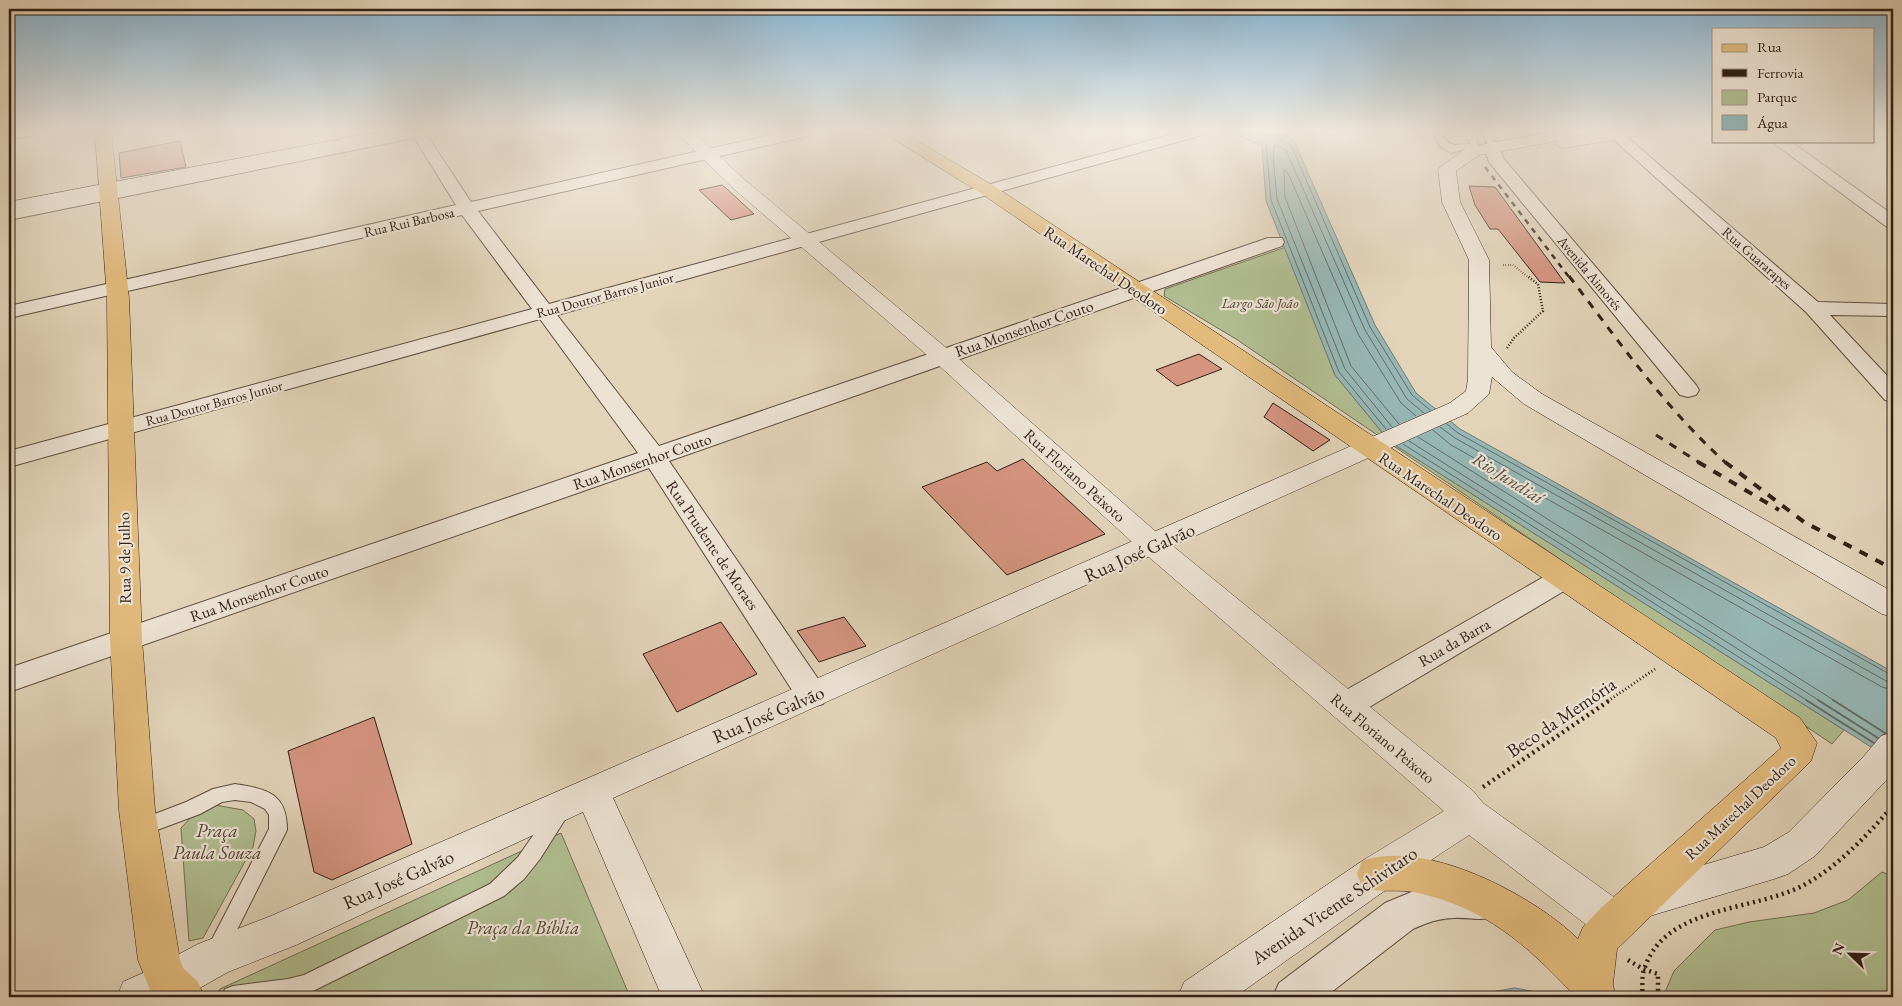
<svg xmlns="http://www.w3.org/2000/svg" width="1902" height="1006" font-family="'EB Garamond',serif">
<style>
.green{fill:#b0bd91;stroke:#716e53}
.water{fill:#96b7b5;stroke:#6e7a75}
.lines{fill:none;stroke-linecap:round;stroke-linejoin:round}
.shore-far1{stroke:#646b65;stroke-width:1}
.shore{stroke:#646b65;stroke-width:2}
.building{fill:#d49480;stroke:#321f15}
.service-casing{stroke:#5e4c3e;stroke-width:2}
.pedestrian-casing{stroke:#5e4c3e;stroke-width:2}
.minor-casing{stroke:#5e4c3e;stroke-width:2}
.tertiary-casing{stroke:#5e4c3e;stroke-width:1}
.secondary-casing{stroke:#321f15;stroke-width:1}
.primary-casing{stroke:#321f15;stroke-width:1}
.path-far3{stroke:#321f15;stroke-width:2;stroke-dasharray:0.5 2;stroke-linecap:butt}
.path-far2{stroke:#321f15;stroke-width:2.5;stroke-dasharray:1 2;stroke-linecap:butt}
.path-far1{stroke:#321f15;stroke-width:3;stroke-dasharray:1 2.5;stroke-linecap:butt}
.path{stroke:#321f15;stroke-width:4.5;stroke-dasharray:2 4;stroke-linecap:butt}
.service{fill:#ece2d2;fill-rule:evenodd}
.pedestrian{fill:#ece2d2;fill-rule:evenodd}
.minor{fill:#ece2d2;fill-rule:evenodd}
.tertiary{fill:#ece2d2;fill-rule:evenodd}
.secondary{fill:#ece2d2;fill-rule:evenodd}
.primary{fill:#e1ba7c;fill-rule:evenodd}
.rail-far2{stroke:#321f15;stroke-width:2.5;stroke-dasharray:5.5 5.5;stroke-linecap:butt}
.rail-far1{stroke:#321f15;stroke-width:3;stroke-dasharray:8 8;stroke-linecap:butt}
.rail{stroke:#321f15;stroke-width:4;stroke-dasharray:9 9;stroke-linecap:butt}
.labels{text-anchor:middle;stroke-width:4.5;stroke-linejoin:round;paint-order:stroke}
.far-street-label{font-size:14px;fill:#321f15;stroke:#ece2d2}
.far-park-label{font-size:14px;font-style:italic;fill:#524634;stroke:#ece2d2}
.street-label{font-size:16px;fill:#321f15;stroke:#ece2d2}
.water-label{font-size:18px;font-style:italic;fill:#504d45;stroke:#ece2d2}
.near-street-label{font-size:19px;fill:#321f15;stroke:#ece2d2}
.near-park-label{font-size:19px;font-style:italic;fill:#524634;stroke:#ece2d2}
</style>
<rect width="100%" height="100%" fill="#e2d3b9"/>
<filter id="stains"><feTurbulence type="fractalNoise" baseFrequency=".004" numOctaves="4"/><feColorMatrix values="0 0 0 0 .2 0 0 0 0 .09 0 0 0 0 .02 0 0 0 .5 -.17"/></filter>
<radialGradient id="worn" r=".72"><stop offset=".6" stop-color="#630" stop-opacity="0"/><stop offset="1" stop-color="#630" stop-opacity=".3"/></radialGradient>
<!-- green -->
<g class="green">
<path d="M 1286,247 L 1335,375 L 1390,442 L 1844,730 L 1832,744 L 1236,339 L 1164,296 L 1165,289 Z"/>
<path d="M 215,805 L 243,810 L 254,819 L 256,831 L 253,847 L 203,938 L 189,941 L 181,828 L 197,811 Z"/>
<path d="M 561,833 L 630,997 L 213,997 L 220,989 Z"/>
<path d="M 1882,872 L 1893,876 L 1893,997 L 1663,997 L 1674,971 L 1715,930 L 1749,922 L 1814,913 L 1848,900 Z"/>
</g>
<!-- water -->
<g class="water">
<path d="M 1229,131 L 1275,131 L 1294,141 L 1375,325 L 1416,393 L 1460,429 L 1893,672 L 1893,761 L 1390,442 L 1335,375 L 1266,201 L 1262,146 Z"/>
<path d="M 1515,988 L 1562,997 L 1461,997 Z"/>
</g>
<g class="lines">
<!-- shore-far1 -->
<g class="shore-far1">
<path d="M 1241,131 L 1266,144 L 1271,200 L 1339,372 L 1386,429"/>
<path d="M 1274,131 L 1276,137 L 1291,145 L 1370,327 L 1412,395 L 1430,410"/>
<path d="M 1399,424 L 1351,366 L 1285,197 L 1284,170 L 1287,171 L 1358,334 L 1401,403 L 1416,416"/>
<path d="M 1447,424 L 1458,433 L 1893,676"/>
<path d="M 1392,427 L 1345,369 L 1277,199 L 1273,155 L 1275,145 L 1286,150 L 1365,330 L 1407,399 L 1424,413"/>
<path d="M 1440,427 L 1455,438 L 1886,681 L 1893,682"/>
<path d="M 1433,430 L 1451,445 L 1882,687 L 1893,690"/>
<path d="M 1418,437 L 1835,701"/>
<path d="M 1409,441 L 1820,701"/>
<path d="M 1403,444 L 1808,701"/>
</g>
<!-- shore -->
<g class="shore">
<path d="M 1806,700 L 1874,743"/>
<path d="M 1818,700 L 1878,738"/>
<path d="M 1833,700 L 1885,733"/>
</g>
</g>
<!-- building -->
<g class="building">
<path d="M 180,141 L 186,167 L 121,178 L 119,153 Z"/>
<path d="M 722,185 L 727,189 L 754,214 L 731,220 L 699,190 Z"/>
<path d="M 1469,186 L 1495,187 L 1565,283 L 1540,282 L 1498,229 L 1490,229 L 1475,205 Z"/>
<path d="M 1199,354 L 1222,369 L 1177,386 L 1156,370 Z"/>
<path d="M 1273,403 L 1330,440 L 1313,451 L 1264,417 Z"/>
<path d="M 1023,459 L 1105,534 L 1007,575 L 922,487 L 987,462 L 997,471 Z"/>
<path d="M 844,617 L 866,646 L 819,662 L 797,631 Z"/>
<path d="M 721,622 L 757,674 L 677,712 L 643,654 Z"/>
<path d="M 374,717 L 412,844 L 332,880 L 314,872 L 288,751 Z"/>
</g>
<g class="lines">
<!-- service casing -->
<g class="service-casing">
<g id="service">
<path d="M 1433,131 L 1441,131 C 1449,148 1452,145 1470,144 L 1467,131 L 1475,131 L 1479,146 L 1451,153 L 1440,146 Z"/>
<path d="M 1482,131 L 1490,131 L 1495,148 L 1489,148 Z"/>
<path d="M 235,784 C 267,789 287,793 287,830 L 224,956 L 217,959 L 210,956 L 207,949 L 269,829 L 269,815 L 265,809 L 251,802 L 235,800 L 222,802 L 200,814 L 141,836 L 134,834 L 132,828 L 134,822 L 186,802 L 213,789 Z"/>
<path d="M 562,802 L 569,804 L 571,810 L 540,859 L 524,879 L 504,896 L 307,994 L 298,997 L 222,997 L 225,989 L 233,986 L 288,979 L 304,975 L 490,884 L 518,857 L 555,804 Z"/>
</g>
</g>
<!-- pedestrian casing -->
<g class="pedestrian-casing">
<path id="pedestrian" d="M 417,131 L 439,131 L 433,134 L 9,220 L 9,212 Z"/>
</g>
<!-- minor casing -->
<g class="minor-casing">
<g id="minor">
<path d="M 9,131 L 41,131 L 38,134 L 9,140 Z"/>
<path d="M 410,131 L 424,131 L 471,202 L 789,131 L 816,131 L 808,136 L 478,211 L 549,304 L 1185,131 L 1209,131 L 1206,134 L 557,315 L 659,446 L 1268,238 L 1282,238 L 1284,242 L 1282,246 L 669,461 L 823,686 L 828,695 L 823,704 L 812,707 L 801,704 L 649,468 L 9,692 L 9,668 L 638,453 L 540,319 L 9,467 L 9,451 L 532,309 L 462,215 L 9,318 L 9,306 L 456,205 Z"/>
<path d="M 1604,131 L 1620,131 L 1818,302 L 1893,304 L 1893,316 L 1830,315 L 1893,382 L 1893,402 L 1885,400 L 1806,312 Z"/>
<path d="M 1492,141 L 1498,143 L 1503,158 L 1696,385 L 1699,390 L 1696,395 L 1688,397 L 1680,395 L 1489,162 L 1484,146 Z"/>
<path d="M 1771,141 L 1790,141 L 1893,215 L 1893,228 L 1887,227 Z"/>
<path d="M 1564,568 L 1574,571 L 1578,578 L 1574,585 L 1356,715 L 1345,719 L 1334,715 L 1329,706 L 1334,697 L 1554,571 Z"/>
<path d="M 1455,882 L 1483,885 L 1496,890 L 1502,903 L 1496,916 C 1479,922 1471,917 1454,918 C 1439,918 1426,923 1413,929 L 1325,997 L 1273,997 L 1279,983 L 1385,903 L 1426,886 Z"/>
</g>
</g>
<!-- tertiary casing -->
<g class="tertiary-casing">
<g id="tertiary">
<path d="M 675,131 L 692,131 L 746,181 L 950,351 L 1163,538 L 1473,791 L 1483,803 L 1629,908 L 1635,922 L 1629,936 L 1615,941 L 1601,936 L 1469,835 L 1390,887 L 1376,892 L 1362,887 L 1357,874 L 1362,861 L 1444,811 L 1143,552 L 934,361 L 734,189 Z"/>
<path d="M 168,962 L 183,968 L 189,983 L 183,997 L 117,997 L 123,982 Z"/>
</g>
</g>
<!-- secondary casing -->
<g class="secondary-casing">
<g id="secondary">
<path d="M 384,131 L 416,131 L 408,136 L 9,213 L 9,202 Z"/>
<path d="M 1558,131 L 1591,131 L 1589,134 L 1609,131 L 1645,131 L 1637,136 L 1564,148 L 1558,146 L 1556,143 L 1558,141 L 1479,155 L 1456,171 L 1460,202 L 1489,260 L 1491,347 L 1512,372 L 1542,394 L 1893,592 L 1893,617 L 1882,614 L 1524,404 L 1492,377 L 1489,394 L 1468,413 L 613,798 L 705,997 L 662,997 L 583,812 L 296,945 L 228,972 L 184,997 L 153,997 L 147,983 L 153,968 L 198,944 L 271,916 L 1450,403 L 1466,391 L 1468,379 L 1469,260 L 1442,202 L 1438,169 L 1468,147 Z"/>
<path d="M 1893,732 L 1893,773 L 1815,856 L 1788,874 L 1774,879 L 1643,918 L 1629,913 L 1623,900 L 1629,887 L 1764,847 L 1789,832 L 1864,756 L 1881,736 Z"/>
<path d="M 1376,856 L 1390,861 L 1395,874 L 1390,887 L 1235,997 L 1178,997 L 1184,982 L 1362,861 Z"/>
</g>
</g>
<!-- primary casing -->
<g class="primary-casing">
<g id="primary">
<path d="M 95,131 L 111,131 L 129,298 L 142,639 L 155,810 L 180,960 L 183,968 L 198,982 L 204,997 L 153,997 L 138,960 L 119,810 L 110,639 L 107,298 Z"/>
<path d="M 881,131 L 900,131 L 994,186 L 1800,718 L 1817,743 L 1811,761 L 1617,949 L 1613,983 L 1615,997 L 1573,997 L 1572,993 C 1526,944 1485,908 1418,893 C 1397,888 1382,894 1362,887 L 1357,874 L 1362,861 C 1425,838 1533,895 1578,939 L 1583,927 L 1601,908 L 1781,748 L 1776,738 L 982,194 Z"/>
</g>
</g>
<!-- path-far3 -->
<path class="path-far3" d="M 1503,265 L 1513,265 L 1528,277"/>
<!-- path-far2 -->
<path class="path-far2" d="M 1507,348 L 1514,338 L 1543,311 L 1538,284 L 1527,276"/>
<!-- path-far1 -->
<path class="path-far1" d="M 1608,701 L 1655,669"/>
<!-- path -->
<g class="path">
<path d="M 1483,787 L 1610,700"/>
<path d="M 1628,960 L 1643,969 L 1658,974 L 1658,997"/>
<path d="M 1642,997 C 1643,988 1641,975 1645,967 C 1666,906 1753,911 1802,886 C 1838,867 1866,836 1893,806"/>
</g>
<!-- service -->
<use href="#service" class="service"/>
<!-- pedestrian -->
<use href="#pedestrian" class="pedestrian"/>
<!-- minor -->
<use href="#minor" class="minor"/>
<!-- tertiary -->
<use href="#tertiary" class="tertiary"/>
<!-- secondary -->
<use href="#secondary" class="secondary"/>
<!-- primary -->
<use href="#primary" class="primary"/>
<!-- rail-far2 -->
<path class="rail-far2" d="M 1485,167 L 1569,277"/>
<!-- rail-far1 -->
<g class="rail-far1">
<path d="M 1569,276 C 1618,340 1665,408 1726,463"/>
<path d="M 1656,435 L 1700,463"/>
</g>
<!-- rail -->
<g class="rail">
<path d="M 1698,462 L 1779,510"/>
<path d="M 1725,462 L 1804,522 L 1893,569"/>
</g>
</g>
<!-- sky -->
<linearGradient id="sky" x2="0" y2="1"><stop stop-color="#87b5d4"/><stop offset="0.48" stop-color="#f2ebe0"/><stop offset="1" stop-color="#f2ebe0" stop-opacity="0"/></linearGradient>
<rect width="1902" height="272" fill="url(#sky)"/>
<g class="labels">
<!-- far-street labels -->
<g class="far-street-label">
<text transform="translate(409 222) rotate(-13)" y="5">Rua Rui Barbosa</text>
<text transform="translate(1757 258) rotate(41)" y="5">Rua Guararapes</text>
<text transform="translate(1590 273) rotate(50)" y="5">Avenida Aimorés</text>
<text transform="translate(605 295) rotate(-15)" y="5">Rua Doutor Barros Junior</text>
<text transform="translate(214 403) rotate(-15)" y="5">Rua Doutor Barros Junior</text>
</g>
<!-- far-park labels -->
<g class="far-park-label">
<text x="1260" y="308">Largo São João</text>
</g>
<!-- street labels -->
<g class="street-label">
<text transform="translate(1106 270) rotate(34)" y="6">Rua Marechal Deodoro</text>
<text transform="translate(1024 328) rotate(-19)" y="6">Rua Monsenhor Couto</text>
<text transform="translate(642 461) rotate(-19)" y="6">Rua Monsenhor Couto</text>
<text transform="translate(1075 475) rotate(42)" y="6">Rua Floriano Peixoto</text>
<text transform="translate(1441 496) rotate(34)" y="6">Rua Marechal Deodoro</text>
<text transform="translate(713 545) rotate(56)" y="6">Rua Prudente de Moraes</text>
<text transform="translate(124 558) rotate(-91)" y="6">Rua 9 de Julho</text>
<text transform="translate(259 593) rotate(-19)" y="6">Rua Monsenhor Couto</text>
<text transform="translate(1454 642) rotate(-30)" y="6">Rua da Barra</text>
<text transform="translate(1383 738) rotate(40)" y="6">Rua Floriano Peixoto</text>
<text transform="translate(1740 807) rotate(-43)" y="6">Rua Marechal Deodoro</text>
</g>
<!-- water labels -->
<g class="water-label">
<text transform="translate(1508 478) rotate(32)" y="6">Rio Jundiaí</text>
</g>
<!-- near-street labels -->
<g class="near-street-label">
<text transform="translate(1139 552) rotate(-24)" y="7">Rua José Galvão</text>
<text transform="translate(768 714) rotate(-23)" y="7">Rua José Galvão</text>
<text transform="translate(1561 717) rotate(-34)" y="7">Beco da Memória</text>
<text transform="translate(398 879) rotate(-24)" y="7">Rua José Galvão</text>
<text transform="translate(1334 905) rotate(-34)" y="7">Avenida Vicente Schivitaro</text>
</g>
<!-- near-park labels -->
<g class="near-park-label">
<text x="217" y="837">Praça<tspan x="217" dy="22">Paula Souza</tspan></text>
<text x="523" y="934">Praça da Bíblia</text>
</g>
</g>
<!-- margin -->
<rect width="1902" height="1006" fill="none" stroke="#e2d3b9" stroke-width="30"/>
<rect x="10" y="10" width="1882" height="986" fill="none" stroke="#321f15" stroke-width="2.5"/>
<rect x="15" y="15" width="1872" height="976" fill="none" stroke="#321f15"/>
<!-- legend -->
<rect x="1712" y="28" width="162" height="115" fill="#ece2d2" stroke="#a29486"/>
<rect x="1722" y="44" width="25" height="8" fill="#e1ba7c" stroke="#a29486"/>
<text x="1757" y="52" font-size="15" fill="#321f15">Rua</text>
<rect x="1722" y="69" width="25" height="8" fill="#321f15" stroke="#a29486"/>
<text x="1757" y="78" font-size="15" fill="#321f15">Ferrovia</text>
<rect x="1722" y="90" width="25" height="15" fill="#b0bd91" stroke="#a29486"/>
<text x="1757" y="102" font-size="15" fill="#321f15">Parque</text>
<rect x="1722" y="115" width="25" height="15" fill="#96b7b5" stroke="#a29486"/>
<text x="1757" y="128" font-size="15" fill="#321f15">Água</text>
<!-- north arrow -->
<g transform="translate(1850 954) rotate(293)" stroke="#ece2d2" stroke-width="4" paint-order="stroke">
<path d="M0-4L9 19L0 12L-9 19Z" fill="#321f15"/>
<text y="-8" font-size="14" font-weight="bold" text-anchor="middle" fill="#321f15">N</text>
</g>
<rect width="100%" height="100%" filter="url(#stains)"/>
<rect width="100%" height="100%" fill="url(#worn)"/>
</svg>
